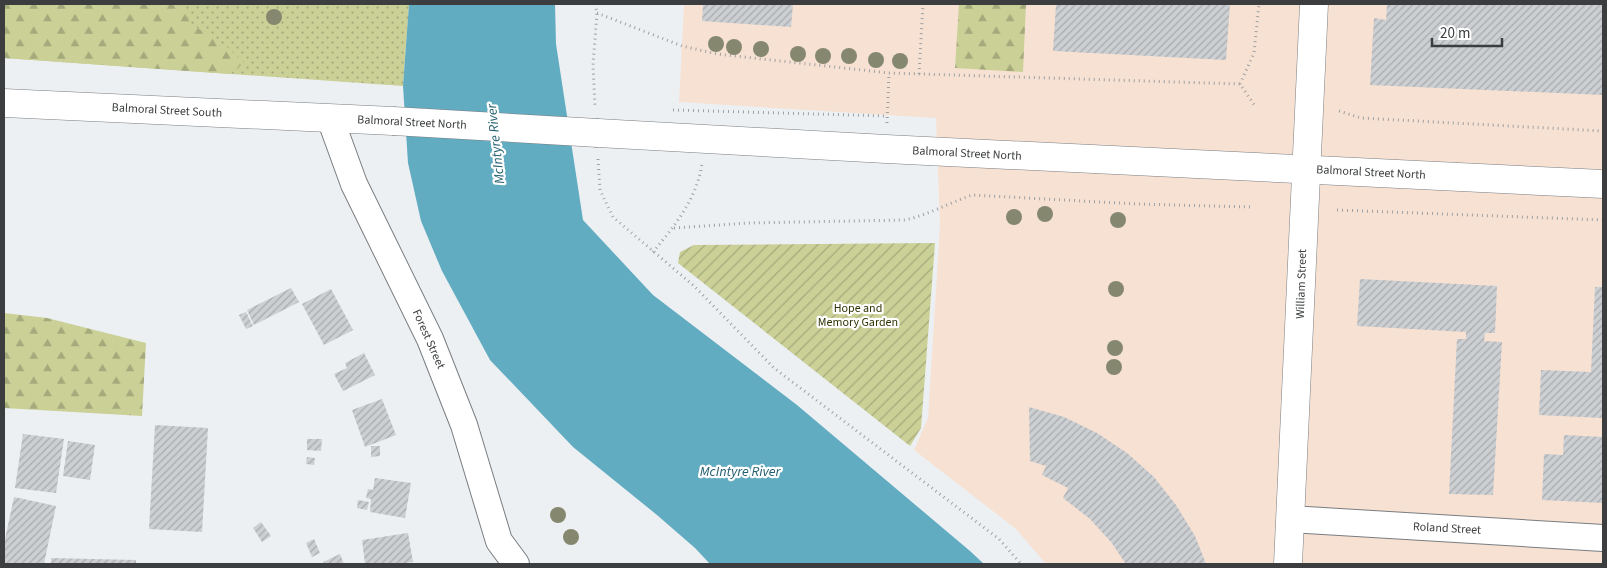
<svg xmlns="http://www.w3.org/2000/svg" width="1607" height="568" font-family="'Source Sans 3',sans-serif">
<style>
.commercial{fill:#f7e1d3}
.grass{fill:url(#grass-dots)}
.forest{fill:url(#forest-firs)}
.garden{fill:url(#garden-furrows)}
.water{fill:#62acc2}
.building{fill:url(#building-hatch)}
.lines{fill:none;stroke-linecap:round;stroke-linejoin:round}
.street-casing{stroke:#7a7d80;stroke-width:28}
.secondary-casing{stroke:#7a7d80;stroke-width:29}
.path{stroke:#9ea0a2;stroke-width:3;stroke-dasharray:1 4;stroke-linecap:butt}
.street{stroke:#fff;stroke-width:26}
.secondary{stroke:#fff;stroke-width:28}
.secondary-bridge-casing{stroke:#7a7d80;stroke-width:29;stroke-linecap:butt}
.secondary-bridge{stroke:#fff;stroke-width:28}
.tree{fill:#85886f}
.labels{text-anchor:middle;stroke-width:4.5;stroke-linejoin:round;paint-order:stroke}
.street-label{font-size:12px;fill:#3b3d3e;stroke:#fff}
.park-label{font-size:12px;fill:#303303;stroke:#fff}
.water-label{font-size:14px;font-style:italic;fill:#235f70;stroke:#fff}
</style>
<defs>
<pattern id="grass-dots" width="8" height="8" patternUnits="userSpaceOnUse" patternTransform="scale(1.25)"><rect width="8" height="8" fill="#cad096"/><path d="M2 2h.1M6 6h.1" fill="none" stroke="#a5aa7c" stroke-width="1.8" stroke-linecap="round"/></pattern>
<pattern id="forest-firs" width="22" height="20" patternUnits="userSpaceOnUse" patternTransform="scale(1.25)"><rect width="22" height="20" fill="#cad096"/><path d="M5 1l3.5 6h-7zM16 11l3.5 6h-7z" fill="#a5aa7c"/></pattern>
<pattern id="garden-furrows" width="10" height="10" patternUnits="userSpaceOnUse" patternTransform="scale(1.25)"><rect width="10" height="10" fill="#cad096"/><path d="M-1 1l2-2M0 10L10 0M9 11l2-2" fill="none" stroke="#a5aa7c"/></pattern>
<pattern id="building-hatch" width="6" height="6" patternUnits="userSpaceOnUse" patternTransform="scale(1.25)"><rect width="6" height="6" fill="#cdd0d3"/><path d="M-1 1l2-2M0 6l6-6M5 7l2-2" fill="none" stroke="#a8aaad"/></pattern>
</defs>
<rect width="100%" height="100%" fill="#edf0f3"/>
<!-- commercial -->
<path class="commercial" d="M 684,4 L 1603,4 L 1603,564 L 1046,564 L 1016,529 L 914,450 L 928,418 L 940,225 L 936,118 L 679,102 Z"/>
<!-- grass -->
<path class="grass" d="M 4,4 L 409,4 L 403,86 L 4,58 Z"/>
<!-- forest -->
<g class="forest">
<path d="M 4,4 L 184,4 L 190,23 L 227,47 L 244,63 L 230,74 L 4,58 Z"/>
<path d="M 959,4 L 1026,4 L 1023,72 L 955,68 Z"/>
<path d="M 4,313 L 47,318 L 146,343 L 142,416 L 4,408 Z"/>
</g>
<!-- garden -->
<path class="garden" d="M 935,243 L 921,428 L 910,446 L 678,263 L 680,252 L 694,245 Z"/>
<!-- water -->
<path class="water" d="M 409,4 L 555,4 L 556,44 L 583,220 L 653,295 L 797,405 L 970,551 L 984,564 L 710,564 L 695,548 L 657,515 L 573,447 L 490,360 L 442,271 L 421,221 L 408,163 L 403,86 Z"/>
<!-- building -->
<g class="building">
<path d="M 703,4 L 793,4 L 791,27 L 702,21 Z"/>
<path d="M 1056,4 L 1230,4 L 1226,60 L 1053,51 Z"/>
<path d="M 1387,4 L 1603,4 L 1603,95 L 1370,85 L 1374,18 L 1386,20 Z"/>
<path d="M 1360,279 L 1497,286 L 1495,333 L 1485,333 L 1484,341 L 1502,342 L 1493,495 L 1449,494 L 1457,339 L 1466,339 L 1466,332 L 1357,326 Z"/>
<path d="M 1595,287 L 1603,287 L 1603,418 L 1539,415 L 1541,370 L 1591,372 Z"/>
<path d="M 291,288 L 299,302 L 254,325 L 247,310 Z"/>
<path d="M 331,289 L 353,330 L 324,345 L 302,304 Z"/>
<path d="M 246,312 L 253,326 L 246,329 L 239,315 Z"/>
<path d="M 364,353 L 375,375 L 343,391 L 334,374 L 347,368 L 345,363 Z"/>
<path d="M 382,399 L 396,435 L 365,447 L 352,410 Z"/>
<path d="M 1029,407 L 1064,417 L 1097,433 L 1127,453 L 1154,477 L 1176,505 L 1195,536 L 1206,564 L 1126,564 L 1111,542 L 1090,519 L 1063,498 L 1068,488 L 1042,475 L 1046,466 L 1030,461 Z"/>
<path d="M 155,425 L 208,428 L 202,532 L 149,529 Z"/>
<path d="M 23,434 L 64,439 L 56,493 L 15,488 Z"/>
<path d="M 1564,435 L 1603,437 L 1603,503 L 1542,500 L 1544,454 L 1563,455 Z"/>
<path d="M 307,439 L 322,439 L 321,451 L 307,450 Z"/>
<path d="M 68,441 L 95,445 L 90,480 L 63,476 Z"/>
<path d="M 371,446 L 380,446 L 380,456 L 371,457 Z"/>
<path d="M 307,457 L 315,458 L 314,465 L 306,464 Z"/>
<path d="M 375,478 L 411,483 L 405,518 L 370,512 L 371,499 L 366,498 L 368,489 L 373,490 Z"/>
<path d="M 14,497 L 56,506 L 44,564 L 4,564 L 4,544 Z"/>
<path d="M 358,500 L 369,502 L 367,510 L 357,508 Z"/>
<path d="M 261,522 L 271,536 L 262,542 L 253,528 Z"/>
<path d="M 408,533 L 413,562 L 406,563 L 406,564 L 365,564 L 362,540 Z"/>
<path d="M 314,539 L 320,553 L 312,557 L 306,543 Z"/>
<path d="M 340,554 L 344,564 L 324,564 L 323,562 Z"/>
<path d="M 51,558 L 136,560 L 136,564 L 51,564 Z"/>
</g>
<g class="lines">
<!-- street casing -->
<g class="street-casing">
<g id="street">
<path d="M 330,118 L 354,184 L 430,339 L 464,425 L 499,541 L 516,564"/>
<path d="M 1290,519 L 1603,538"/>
</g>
</g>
<!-- secondary casing -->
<g class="secondary-casing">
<g id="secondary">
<path d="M 4,103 L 393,121"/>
<path d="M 598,133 L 886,149 L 1603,184"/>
<path d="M 1288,564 L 1314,4"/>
</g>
</g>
<!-- path -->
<g class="path">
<path d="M 595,4 L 597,13 L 593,65 L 595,107"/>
<path d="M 597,13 L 682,46 L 717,54 L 889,73 L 1240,84 L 1255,106"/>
<path d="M 919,74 L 923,4"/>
<path d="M 1240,84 L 1254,53 L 1259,4"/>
<path d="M 673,110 L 887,116"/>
<path d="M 1339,111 L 1361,118 L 1603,131"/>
<path d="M 887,123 L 889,73"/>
<path d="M 598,159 L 600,190 L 613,217 L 694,286 L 774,368 L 999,539 L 1021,564"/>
<path d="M 1337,210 L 1603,220"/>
<path d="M 674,228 L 748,223 L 905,220 C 928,215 949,203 972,195 L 1137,204 L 1250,207"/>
<path d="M 653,252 C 674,227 698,197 702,163"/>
</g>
<!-- street -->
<use href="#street" class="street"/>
<!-- secondary -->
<use href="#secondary" class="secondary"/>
<!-- secondary-bridge casing -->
<g class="secondary-bridge-casing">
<path id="secondary-bridge" d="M 393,121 L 598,133"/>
</g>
<!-- secondary-bridge -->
<use href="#secondary-bridge" class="secondary-bridge"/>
</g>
<!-- trees -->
<g class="tree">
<circle cx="274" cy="17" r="8"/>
<circle cx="716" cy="44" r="8"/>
<circle cx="734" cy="47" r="8"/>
<circle cx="761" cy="49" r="8"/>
<circle cx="798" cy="54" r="8"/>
<circle cx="823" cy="56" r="8"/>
<circle cx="849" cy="56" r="8"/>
<circle cx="876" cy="60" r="8"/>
<circle cx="900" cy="61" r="8"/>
<circle cx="1045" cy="214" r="8"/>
<circle cx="1014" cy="217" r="8"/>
<circle cx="1118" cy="220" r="8"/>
<circle cx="1116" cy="289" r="8"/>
<circle cx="1115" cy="348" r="8"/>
<circle cx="1114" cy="367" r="8"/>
<circle cx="558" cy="515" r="8"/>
<circle cx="571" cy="537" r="8"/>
</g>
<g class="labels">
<!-- street labels -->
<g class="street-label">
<text transform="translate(167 110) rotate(3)" y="4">Balmoral Street South</text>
<text transform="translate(412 122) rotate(3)" y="4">Balmoral Street North</text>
<text transform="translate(967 153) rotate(3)" y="4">Balmoral Street North</text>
<text transform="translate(1371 172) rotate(3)" y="4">Balmoral Street North</text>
<text transform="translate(1301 284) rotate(-88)" y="4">William Street</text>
<text transform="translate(429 339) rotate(66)" y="4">Forest Street</text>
<text transform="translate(1447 528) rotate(3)" y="4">Roland Street</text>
</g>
<!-- park labels -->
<g class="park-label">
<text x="858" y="312">Hope and<tspan x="858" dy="14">Memory Garden</tspan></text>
</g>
<!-- water labels -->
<g class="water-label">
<text transform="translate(495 144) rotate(-96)" y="5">McIntyre River</text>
<text x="740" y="476">McIntyre River</text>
</g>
</g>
<!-- border -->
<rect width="1607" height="568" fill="none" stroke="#3b3d3e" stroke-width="10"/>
<!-- scale -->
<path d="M1432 38v8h70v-8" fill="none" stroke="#3b3d3e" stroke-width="2.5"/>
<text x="1440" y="38" font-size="15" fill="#3b3d3e" stroke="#ffffff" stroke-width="4" paint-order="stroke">20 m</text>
</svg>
